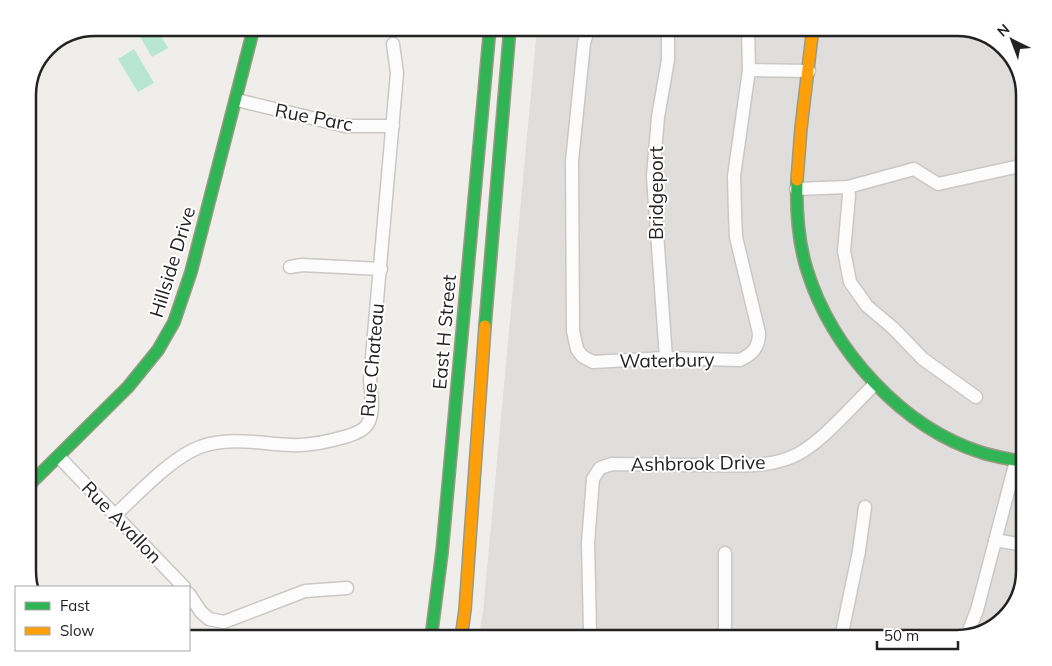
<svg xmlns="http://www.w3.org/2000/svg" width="1052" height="666" font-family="Mulish,sans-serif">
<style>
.residential{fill:#dfdedc}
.pitch{fill:#b7e6d2}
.parking{fill:#e0dfde}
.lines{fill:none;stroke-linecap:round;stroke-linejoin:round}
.street-casing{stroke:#c9c8c7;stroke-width:15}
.fast-casing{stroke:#999a82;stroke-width:14}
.slow-casing{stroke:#999a82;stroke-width:14}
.street{stroke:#fdfcfc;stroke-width:12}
.fast{stroke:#30b455;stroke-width:11}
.slow{stroke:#ff9f0a;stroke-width:11}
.labels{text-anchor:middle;stroke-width:4;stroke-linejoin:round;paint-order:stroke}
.street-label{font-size:19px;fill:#222;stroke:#fff}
.rim{fill:none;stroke:#222;stroke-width:2.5}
</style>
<rect width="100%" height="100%" fill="#f0eeeb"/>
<!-- residential -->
<path class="residential" d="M 956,27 L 994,39 L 1015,61 L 1024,91 L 1024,571 L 1013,608 L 990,630 L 957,638 L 478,638 L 483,612 L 537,28 Z"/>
<!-- pitch -->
<g class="pitch">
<path d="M 135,28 L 156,28 L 168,48 L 152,57 Z"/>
<path d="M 134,49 L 154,83 L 138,92 L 118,59 Z"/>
</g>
<!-- parking -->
<g class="parking">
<path d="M 852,27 L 942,28 L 951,42 L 934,49 L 912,54 L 888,54 L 869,47 L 850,29 Z"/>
<path d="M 1024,148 L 1024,183 L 1023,178 L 971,191 L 969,183 L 976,167 L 980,167 L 979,160 Z"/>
</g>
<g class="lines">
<!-- street casing -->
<g class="street-casing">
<g id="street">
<path d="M 589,27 L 584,43 L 572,161 L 573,331 L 577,349 L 582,356 L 593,362 L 666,358 L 740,360 C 753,354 759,347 759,333 L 736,237 L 735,214 L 734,176 L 749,70 L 748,27"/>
<path d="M 749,70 L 809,71"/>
<path d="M 237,100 L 345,126 L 393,126"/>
<path d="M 848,187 L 849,196 L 844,251 L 850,282 L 867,306 L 893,328 L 923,359 L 976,397"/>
<path d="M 796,189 L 848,187 L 914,169 L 938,184 L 1024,165"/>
<path d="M 290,267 L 302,265 L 381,269"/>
<path d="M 666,358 L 653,176 L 658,117 L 668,60 L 668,39 L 666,27"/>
<path d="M 59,457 L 184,587"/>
<path d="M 114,516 C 137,495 172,457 200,447 C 229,436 262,444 291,445 C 309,446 331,441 348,436 C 354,434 363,431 367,425 C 375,413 371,393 370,380 L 397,73 L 393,44"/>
<path d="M 995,540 L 1024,545"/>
<path d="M 725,553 L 725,638"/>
<path d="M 189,594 L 201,612 L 209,619 L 224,622 L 305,591 L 347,588"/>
<path d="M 967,636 L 977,610 L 1016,461"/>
<path d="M 593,638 L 590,630 L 588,543 L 593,479 L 600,468 L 612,464 C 643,464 673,465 704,465 C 735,465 770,469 798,454 C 824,440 853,405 875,384"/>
<path d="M 767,638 L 804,638"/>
<path d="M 841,638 L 859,551 L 865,507"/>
</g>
</g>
<!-- fast casing -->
<g class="fast-casing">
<g id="fast">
<path d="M 797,180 C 796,210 798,241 807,270 C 832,350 902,428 983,453 C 996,457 1010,459 1024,462"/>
<path d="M 485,326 L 510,27"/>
<path d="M 28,486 L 128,387 L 158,350 L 174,322 L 191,272 L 254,27"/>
<path d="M 431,638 L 442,552 L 490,27"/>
</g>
</g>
<!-- slow casing -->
<g class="slow-casing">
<g id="slow">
<path d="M 797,180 L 801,128 L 813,27"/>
<path d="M 461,638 L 465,610 L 485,326"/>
</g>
</g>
<!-- street -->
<use href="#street" class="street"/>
<!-- fast -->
<use href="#fast" class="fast"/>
<!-- slow -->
<use href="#slow" class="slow"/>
</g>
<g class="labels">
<!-- street labels -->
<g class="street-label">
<text transform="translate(314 117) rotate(11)" y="7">Rue Parc</text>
<text transform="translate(656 193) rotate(-90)" y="7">Bridgeport</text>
<text transform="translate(172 262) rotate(-73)" y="7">Hillside Drive</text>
<text transform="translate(444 332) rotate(-85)" y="7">East H Street</text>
<text transform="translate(372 360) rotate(-85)" y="7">Rue Chateau</text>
<text transform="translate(667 360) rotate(-1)" y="7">Waterbury</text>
<text transform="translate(698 463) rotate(-1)" y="7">Ashbrook Drive</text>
<text transform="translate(122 522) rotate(46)" y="7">Rue Avallon</text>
</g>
</g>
<!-- crop -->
<path d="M0 0H1052V666H0ZM95 36H957A59 59 0 0 1 1016 95V571A59 59 0 0 1 957 630H95A59 59 0 0 1 36 571V95A59 59 0 0 1 95 36Z" fill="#fff" fill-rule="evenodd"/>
<path class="rim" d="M95 36H957A59 59 0 0 1 1016 95V571A59 59 0 0 1 957 630H95A59 59 0 0 1 36 571V95A59 59 0 0 1 95 36Z"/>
<!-- legend -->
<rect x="15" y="586" width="175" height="65" fill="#ffffff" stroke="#a7a7a7"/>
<rect x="25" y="602" width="25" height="8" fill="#30b455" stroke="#a7a7a7"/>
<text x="60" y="611" font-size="15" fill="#222222">Fast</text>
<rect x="25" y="627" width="25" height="8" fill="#ff9f0a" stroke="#a7a7a7"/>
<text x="60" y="636" font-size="15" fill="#222222">Slow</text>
<!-- north arrow -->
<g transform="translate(1012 40) rotate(318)" stroke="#ffffff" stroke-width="4" paint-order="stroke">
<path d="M0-4L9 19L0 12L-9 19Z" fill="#222222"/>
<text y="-8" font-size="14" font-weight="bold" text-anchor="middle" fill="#222222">N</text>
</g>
<!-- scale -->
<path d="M877 641v8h81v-8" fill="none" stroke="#222222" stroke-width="2.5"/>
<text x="884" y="641" font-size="15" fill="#222222" stroke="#ffffff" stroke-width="4" paint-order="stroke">50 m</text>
</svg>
